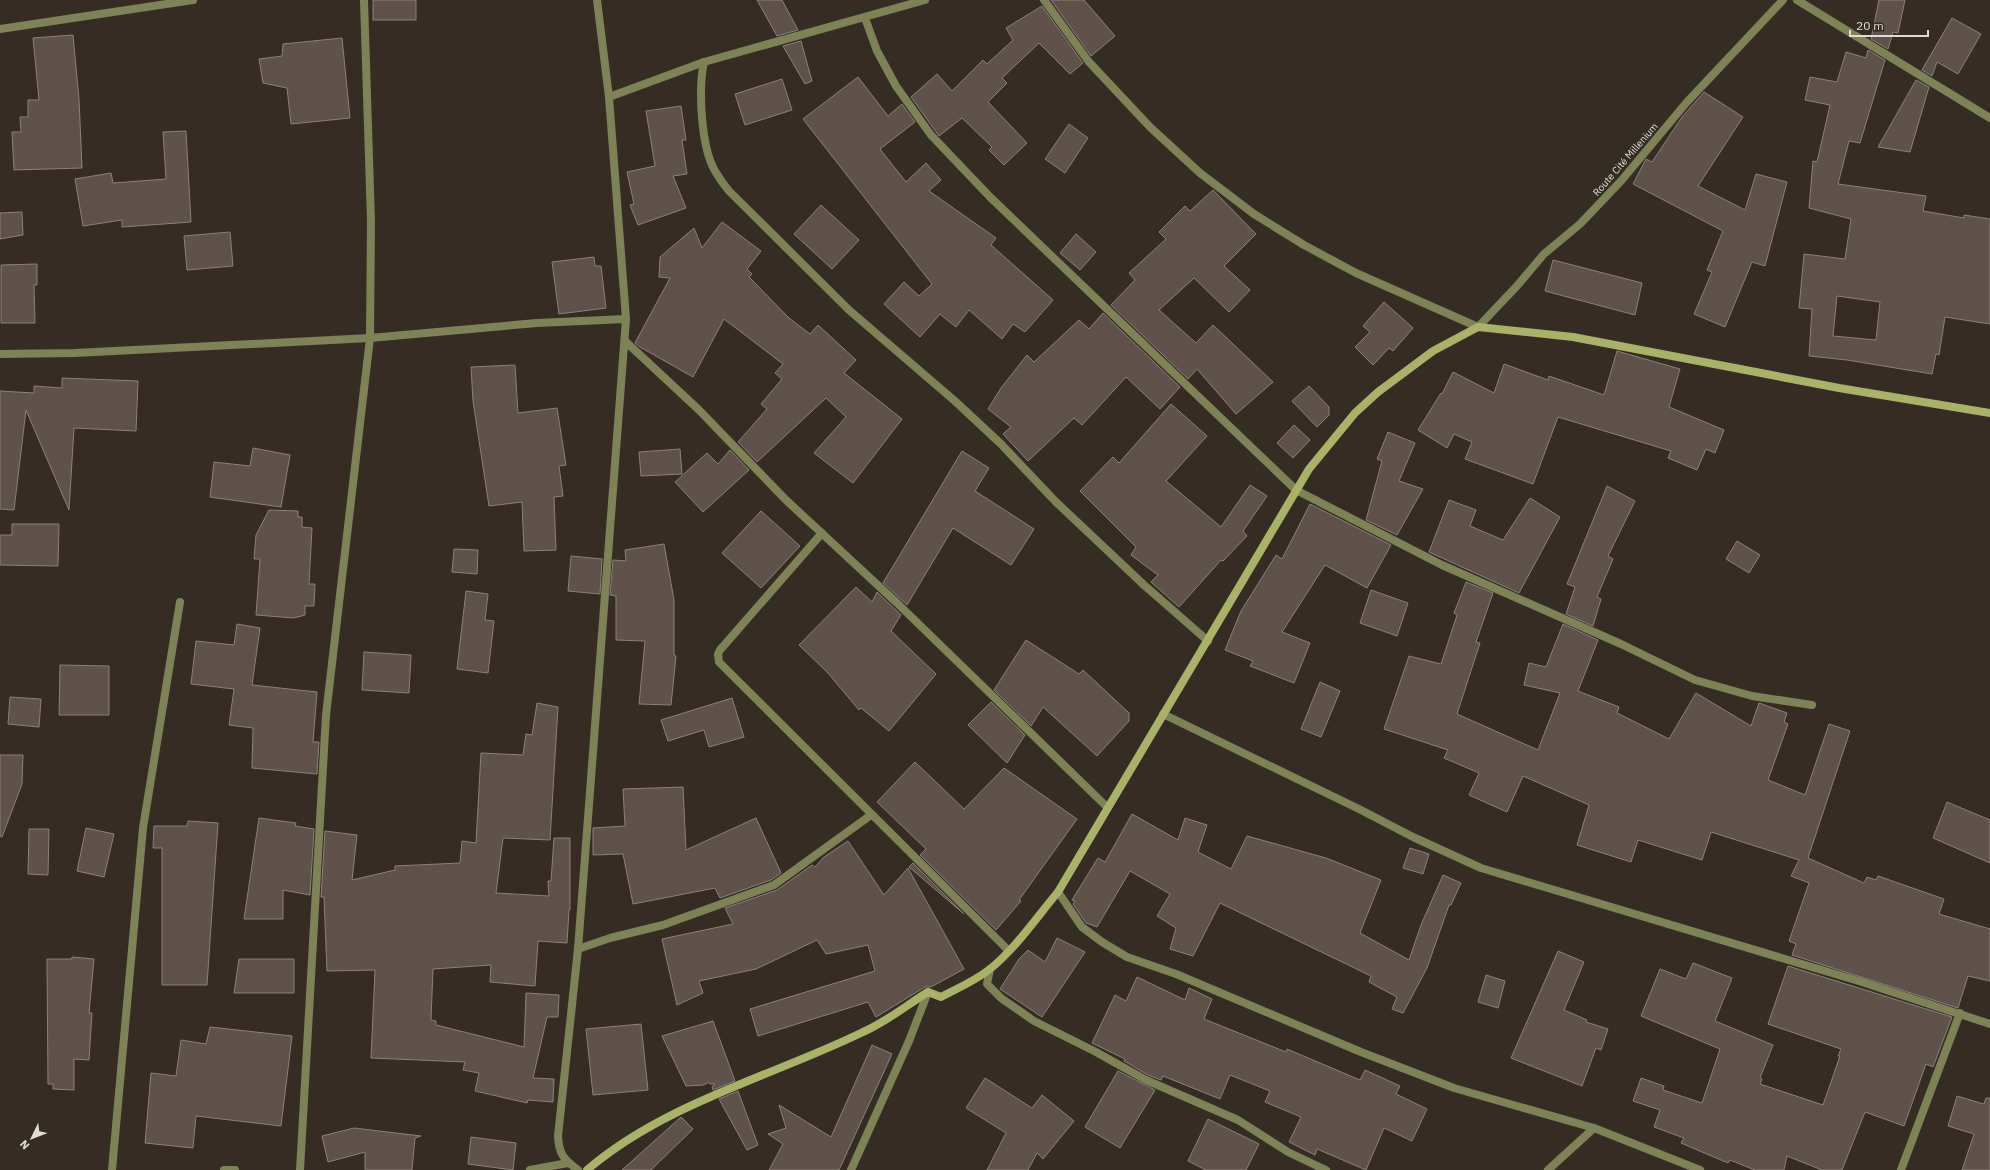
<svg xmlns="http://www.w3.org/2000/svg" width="1990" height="1170" font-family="'IBM Plex Sans',sans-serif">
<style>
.building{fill:#5f524d;stroke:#8e807b;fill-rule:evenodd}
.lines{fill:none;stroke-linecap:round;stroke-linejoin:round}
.street{stroke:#7d8257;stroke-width:8}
.secondary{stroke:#aab26a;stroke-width:8}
.labels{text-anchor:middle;stroke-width:3;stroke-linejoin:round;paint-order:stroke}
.street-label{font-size:10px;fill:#e0dbd5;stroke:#352d24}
</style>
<rect width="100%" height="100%" fill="#352d24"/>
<!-- building -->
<g class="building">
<rect x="373" y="0" width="43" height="20"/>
<path d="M 757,0 L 782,0 L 798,30 L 777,36 Z"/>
<path d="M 1051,0 L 1084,0 L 1115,36 L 1091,56 Z"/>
<path d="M 1879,0 L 1905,0 L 1898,33 L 1893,32 L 1888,49 L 1871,39 Z"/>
<path d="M 1042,6 L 1083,63 L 1070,74 L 1039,43 L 1002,78 L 1007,83 L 988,102 L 1027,143 L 1004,165 L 989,150 L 992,147 L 962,118 L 939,136 L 911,97 L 937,74 L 952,91 L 983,60 L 987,64 L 1013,40 L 1006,28 Z"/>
<path d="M 1952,18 L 1981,34 L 1958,74 L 1937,62 L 1932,76 L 1922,70 Z"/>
<path d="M 73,35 L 79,99 L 82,168 L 14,170 L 12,132 L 21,132 L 20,117 L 28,117 L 28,100 L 39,100 L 33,38 Z"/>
<path d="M 342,38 L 350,118 L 291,124 L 287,88 L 263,83 L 259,59 L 282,56 L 283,44 Z"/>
<path d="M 801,41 L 812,81 L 805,84 L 783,46 Z"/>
<path d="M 1868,50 L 1885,60 L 1860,143 L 1849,141 L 1838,184 L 1926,196 L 1923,211 L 1964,218 L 1964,215 L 1990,219 L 1990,324 L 1945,317 L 1939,355 L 1936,354 L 1932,374 L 1847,360 L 1809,356 L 1812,309 L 1799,308 L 1804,254 L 1845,259 L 1851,219 L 1809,208 L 1813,161 L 1817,162 L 1830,105 L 1805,100 L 1810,77 L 1837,82 L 1846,52 L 1866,58 ZM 1837,296 L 1880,302 L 1876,340 L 1833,336 Z"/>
<path d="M 858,77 L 888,116 L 902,104 L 915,122 L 880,149 L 906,182 L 926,163 L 941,180 L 929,191 L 996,238 L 991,245 L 1053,300 L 1025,332 L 1013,324 L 1002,339 L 969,310 L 956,327 L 940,314 L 920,337 L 884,304 L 904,282 L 919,296 L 932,284 L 803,119 Z"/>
<path d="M 782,79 L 792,110 L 745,125 L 735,94 Z"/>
<path d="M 1916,80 L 1929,87 L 1910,152 L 1878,147 Z"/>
<path d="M 1704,92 L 1743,117 L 1698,186 L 1745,210 L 1756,174 L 1787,182 L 1765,266 L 1752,262 L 1725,327 L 1694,314 L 1712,272 L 1707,270 L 1723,231 L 1633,184 L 1646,159 L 1652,162 L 1682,117 Z"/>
<path d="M 681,106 L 686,140 L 682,140 L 687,174 L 673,176 L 686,208 L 638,225 L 630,205 L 634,204 L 627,172 L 655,166 L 646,111 Z"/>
<path d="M 1069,124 L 1088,138 L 1065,173 L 1045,159 Z"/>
<path d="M 186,131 L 191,222 L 122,227 L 122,220 L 83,226 L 75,179 L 111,173 L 113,183 L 166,179 L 163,132 Z"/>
<path d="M 1213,190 L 1256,234 L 1224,266 L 1250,290 L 1229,312 L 1194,278 L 1159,310 L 1196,343 L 1213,325 L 1273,382 L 1236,414 L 1197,369 L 1188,379 L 1111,305 L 1135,280 L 1129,273 L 1166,239 L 1159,232 L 1185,206 L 1190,211 Z"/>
<path d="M 821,205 L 859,240 L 832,269 L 794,234 Z"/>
<path d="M 22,212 L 23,235 L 0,239 L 0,213 Z"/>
<path d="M 722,222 L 761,251 L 747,269 L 752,274 L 749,277 L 789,318 L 810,334 L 818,325 L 856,360 L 844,373 L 902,419 L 853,483 L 814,453 L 846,417 L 826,398 L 757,462 L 738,442 L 767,409 L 761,404 L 782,379 L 775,373 L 783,364 L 724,319 L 693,377 L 640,347 L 635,343 L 670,278 L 659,277 L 660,257 L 694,228 L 702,248 Z"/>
<path d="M 230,232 L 233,266 L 187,270 L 184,236 Z"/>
<path d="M 1076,234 L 1096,252 L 1080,270 L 1060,253 Z"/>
<path d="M 594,257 L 595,266 L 601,266 L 606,308 L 559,314 L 552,262 Z"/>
<path d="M 1553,260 L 1642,283 L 1635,315 L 1545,291 Z"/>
<path d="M 37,264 L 37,285 L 34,285 L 35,323 L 1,323 L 1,265 Z"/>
<path d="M 1384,302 L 1413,328 L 1393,351 L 1389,348 L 1373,365 L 1355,347 L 1370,332 L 1363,326 Z"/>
<path d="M 1103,313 L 1180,387 L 1160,409 L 1126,377 L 1082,425 L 1074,418 L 1028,461 L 1003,434 L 1011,427 L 988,409 L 1001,388 L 1027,355 L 1034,362 L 1079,320 L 1089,329 Z"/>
<path d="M 1617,351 L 1680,369 L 1669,407 L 1724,430 L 1715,453 L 1706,449 L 1697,470 L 1668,458 L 1671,451 L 1558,417 L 1533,484 L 1465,459 L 1472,442 L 1454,434 L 1447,448 L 1418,430 L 1441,393 L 1442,394 L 1453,372 L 1494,393 L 1504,364 L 1548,380 L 1549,376 L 1604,395 Z"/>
<path d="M 515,365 L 518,413 L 557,408 L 566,465 L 559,466 L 563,496 L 554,497 L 556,550 L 524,551 L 522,502 L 489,506 L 473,401 L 471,367 Z"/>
<path d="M 62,378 L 138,381 L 136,431 L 74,428 L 69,510 L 26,410 L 14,510 L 0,509 L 0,391 L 34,393 L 34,386 L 62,388 Z"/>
<path d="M 1309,386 L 1329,407 L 1329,415 L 1317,427 L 1292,401 Z"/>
<path d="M 1171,404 L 1207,436 L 1166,481 L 1221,527 L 1250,485 L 1267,496 L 1243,531 L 1247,536 L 1223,561 L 1221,560 L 1179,607 L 1151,582 L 1158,575 L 1131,555 L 1136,547 L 1080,491 L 1113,457 L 1119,463 Z"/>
<path d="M 1294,425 L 1310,440 L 1293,458 L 1277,443 Z"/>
<path d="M 1388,432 L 1415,443 L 1399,481 L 1423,489 L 1397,535 L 1366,520 L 1382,461 L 1377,459 Z"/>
<path d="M 253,448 L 290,455 L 281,507 L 210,497 L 214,462 L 250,466 Z"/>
<path d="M 680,449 L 682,474 L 641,476 L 639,452 Z"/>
<path d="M 730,450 L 749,470 L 703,512 L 675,482 L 707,453 L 718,464 Z"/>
<path d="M 962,451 L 989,468 L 975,491 L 1034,529 L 1011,565 L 953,528 L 907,605 L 883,583 Z"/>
<path d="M 1607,486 L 1635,501 L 1608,556 L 1613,559 L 1597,597 L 1601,599 L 1593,626 L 1566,614 L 1575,587 L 1567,584 Z"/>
<path d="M 1530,498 L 1560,517 L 1519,593 L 1429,552 L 1449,500 L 1476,510 L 1470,526 L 1503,540 Z"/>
<path d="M 1310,504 L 1391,545 L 1367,588 L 1325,565 L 1282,632 L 1310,643 L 1294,683 L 1250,666 L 1253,661 L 1225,650 L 1241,611 L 1276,555 L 1282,559 Z"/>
<path d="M 269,510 L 298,511 L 298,517 L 302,517 L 302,527 L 312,528 L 309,584 L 315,584 L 314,606 L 305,606 L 305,615 L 294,618 L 256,615 L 260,559 L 254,559 L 256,535 Z"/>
<path d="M 761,511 L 800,546 L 761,588 L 722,553 Z"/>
<path d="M 12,524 L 59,524 L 58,566 L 0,565 L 0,535 L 12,535 Z"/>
<path d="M 1737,541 L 1760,555 L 1749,573 L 1726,559 Z"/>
<path d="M 664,544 L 674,600 L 674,655 L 676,656 L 671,705 L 639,704 L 645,641 L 616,640 L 616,596 L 610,595 L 613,560 L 626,561 L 625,550 Z"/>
<path d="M 454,549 L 478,550 L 477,574 L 452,572 Z"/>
<path d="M 571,556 L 602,559 L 600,594 L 568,591 Z"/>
<path d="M 1466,582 L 1493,593 L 1476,642 L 1480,643 L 1457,714 L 1538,750 L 1560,693 L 1524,685 L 1529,663 L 1546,667 L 1563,624 L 1598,640 L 1578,691 L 1619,707 L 1617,713 L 1669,739 L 1696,693 L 1751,726 L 1759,703 L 1787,713 L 1784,722 L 1788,724 L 1768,780 L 1805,795 L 1829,724 L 1850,731 L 1808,858 L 1864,883 L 1867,877 L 1876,880 L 1878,876 L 1944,899 L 1939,914 L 1990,929 L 1990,981 L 1968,976 L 1958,1008 L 1792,955 L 1796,944 L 1789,941 L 1809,883 L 1791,876 L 1799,860 L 1711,832 L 1702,860 L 1638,840 L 1631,862 L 1577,845 L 1589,805 L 1523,776 L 1507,812 L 1469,795 L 1479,773 L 1444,758 L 1448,750 L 1384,729 L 1409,656 L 1441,664 L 1457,615 L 1454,613 Z"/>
<path d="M 856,587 L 872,602 L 877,592 L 901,615 L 891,631 L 936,674 L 889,731 L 861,708 L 859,710 L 827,672 L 799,645 Z"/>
<path d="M 1371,590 L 1408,603 L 1397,636 L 1360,623 Z"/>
<path d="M 466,591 L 488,594 L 485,620 L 494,621 L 488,673 L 457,669 Z"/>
<path d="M 237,624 L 260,628 L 252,685 L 317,692 L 313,742 L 319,742 L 317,774 L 252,768 L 253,728 L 229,725 L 234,689 L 191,684 L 196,641 L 234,645 Z"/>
<path d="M 1026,640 L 1079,674 L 1083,670 L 1129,713 L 1129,721 L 1097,756 L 1043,707 L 1031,726 L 994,690 Z"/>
<path d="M 364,652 L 411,655 L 409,693 L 362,690 Z"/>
<path d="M 60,665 L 109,666 L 109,715 L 59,715 Z"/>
<path d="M 1320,682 L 1340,691 L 1321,737 L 1301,729 Z"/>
<path d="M 10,697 L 41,699 L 39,727 L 8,724 Z"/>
<path d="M 732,698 L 744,737 L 709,747 L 704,730 L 668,741 L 661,720 Z"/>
<path d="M 991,702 L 1025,735 L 1007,763 L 968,725 Z"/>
<path d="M 537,703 L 558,707 L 550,840 L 503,838 L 496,893 L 549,896 L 548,881 L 551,881 L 554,838 L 570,838 L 570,910 L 569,910 L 567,943 L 538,941 L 535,986 L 490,982 L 491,965 L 433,969 L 431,1020 L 436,1021 L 436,1025 L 524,1047 L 526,993 L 559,995 L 558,1017 L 547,1017 L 533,1078 L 554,1079 L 553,1102 L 528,1100 L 527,1103 L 475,1091 L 479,1073 L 463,1070 L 465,1062 L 371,1058 L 375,970 L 327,971 L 324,897 L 321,897 L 325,831 L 357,835 L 352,880 L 395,870 L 395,866 L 460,863 L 462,841 L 476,843 L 481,753 L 523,755 L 526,734 L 532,735 Z"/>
<path d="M 0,755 L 23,755 L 22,784 L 2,837 L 0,836 Z"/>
<path d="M 915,762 L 964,809 L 1004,768 L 1077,819 L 1019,900 L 1021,901 L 996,930 L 920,855 L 926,849 L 877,802 Z"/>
<path d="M 683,787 L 686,850 L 756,818 L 781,873 L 771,880 L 720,898 L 715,888 L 633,904 L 623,854 L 593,855 L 593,828 L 625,826 L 623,789 Z"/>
<path d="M 1947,802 L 1990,820 L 1990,863 L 1933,838 Z"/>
<path d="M 1132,814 L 1178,840 L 1185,818 L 1207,825 L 1198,852 L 1231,869 L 1247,836 L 1326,858 L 1381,880 L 1360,933 L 1409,960 L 1421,925 L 1443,875 L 1461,883 L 1451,905 L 1449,905 L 1427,968 L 1403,1013 L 1392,1009 L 1397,997 L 1369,982 L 1371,976 L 1220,903 L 1193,956 L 1170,949 L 1176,928 L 1157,916 L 1170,894 L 1130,871 L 1097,927 L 1086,923 L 1073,904 L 1075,901 L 1072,900 L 1098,858 L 1105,862 Z"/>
<path d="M 259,818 L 296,823 L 295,826 L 314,829 L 310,895 L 283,890 L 283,919 L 244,919 Z"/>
<path d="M 188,821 L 218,823 L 207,985 L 162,985 L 162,848 L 153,848 L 154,826 L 187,826 Z"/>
<path d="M 86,828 L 114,834 L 104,877 L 77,871 Z"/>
<path d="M 29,829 L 49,829 L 48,875 L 28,874 Z"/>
<path d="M 848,841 L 884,895 L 908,868 L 964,969 L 931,987 L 925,987 L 876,1017 L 868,1002 L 758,1036 L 750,1009 L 875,971 L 868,945 L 826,954 L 817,940 L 756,969 L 699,981 L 703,993 L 677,1005 L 662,939 L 733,924 L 725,908 L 777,890 L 812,865 L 815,867 L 824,857 Z"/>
<path d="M 1410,848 L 1429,854 L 1423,874 L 1403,868 Z"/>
<path d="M 913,863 L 964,914 L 909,867 Z"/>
<path d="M 1057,938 L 1085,952 L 1042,1017 L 1000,989 L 1019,959 L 1028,950 L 1045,962 Z"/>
<path d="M 1558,951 L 1584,962 L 1564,1010 L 1587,1020 L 1586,1022 L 1608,1029 L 1601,1050 L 1596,1048 L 1582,1086 L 1511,1058 Z"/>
<path d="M 72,957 L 94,959 L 89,1013 L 92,1013 L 89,1060 L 74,1059 L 74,1090 L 53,1089 L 53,1084 L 48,1084 L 47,959 L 72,959 Z"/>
<path d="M 239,959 L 294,959 L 294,993 L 234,993 Z"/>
<path d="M 1693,963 L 1732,978 L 1715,1021 L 1773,1045 L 1760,1078 L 1762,1079 L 1760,1084 L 1823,1105 L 1840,1056 L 1838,1056 L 1841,1049 L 1768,1024 L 1788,966 L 1952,1017 L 1933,1067 L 1926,1064 L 1904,1126 L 1865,1112 L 1842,1170 L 1822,1170 L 1787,1156 L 1784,1170 L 1755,1170 L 1730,1160 L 1728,1163 L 1681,1143 L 1684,1138 L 1654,1127 L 1660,1110 L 1633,1101 L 1641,1078 L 1664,1086 L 1663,1090 L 1702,1103 L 1720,1049 L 1641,1016 L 1660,969 L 1686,979 Z"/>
<path d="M 1486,975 L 1505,981 L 1498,1008 L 1478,1002 Z"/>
<path d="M 1137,977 L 1185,1000 L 1189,988 L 1212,999 L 1204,1019 L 1286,1052 L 1287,1049 L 1360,1080 L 1365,1070 L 1400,1086 L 1396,1094 L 1427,1109 L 1412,1141 L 1384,1128 L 1366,1170 L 1317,1149 L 1315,1155 L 1289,1142 L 1301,1117 L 1265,1102 L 1270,1091 L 1230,1075 L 1220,1099 L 1163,1076 L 1161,1080 L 1148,1075 L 1124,1061 L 1125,1059 L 1092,1043 L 1115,995 L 1126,1001 Z"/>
<path d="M 713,1021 L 735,1081 L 713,1090 L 712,1087 L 715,1084 L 710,1084 L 709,1082 L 704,1085 L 686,1086 L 662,1036 Z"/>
<path d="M 641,1024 L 648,1090 L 593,1095 L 586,1029 Z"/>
<path d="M 210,1027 L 292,1036 L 281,1126 L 196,1116 L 193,1148 L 145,1143 L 151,1073 L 176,1076 L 181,1040 L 206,1044 Z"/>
<path d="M 872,1045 L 892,1054 L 839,1170 L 769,1170 L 783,1144 L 768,1134 L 786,1128 L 779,1105 L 831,1137 Z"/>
<path d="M 1118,1071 L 1155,1090 L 1120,1148 L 1085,1127 Z"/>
<path d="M 985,1078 L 1032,1108 L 1042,1095 L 1074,1121 L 1043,1159 L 1037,1153 L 1028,1170 L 987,1170 L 1006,1133 L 966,1108 Z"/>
<path d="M 738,1091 L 758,1145 L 747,1150 L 719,1099 Z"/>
<path d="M 1957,1096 L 1984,1104 L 1986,1098 L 1990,1098 L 1990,1170 L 1962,1170 L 1974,1134 L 1948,1126 Z"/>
<path d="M 681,1117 L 693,1129 L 651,1170 L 622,1170 Z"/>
<path d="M 1208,1119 L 1259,1144 L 1246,1170 L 1206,1170 L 1188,1161 Z"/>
<path d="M 354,1128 L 421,1136 L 415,1138 L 412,1170 L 365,1170 L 365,1152 L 328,1162 L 322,1136 Z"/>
<path d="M 471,1137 L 516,1143 L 513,1170 L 468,1164 Z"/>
</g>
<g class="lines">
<!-- street -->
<g class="street">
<path d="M 1044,0 L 1089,62 L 1150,127 L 1200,173 L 1254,214 L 1304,245 L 1356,273 L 1478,327 L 1516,287 L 1544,254 L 1580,224 L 1621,181 L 1687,102 L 1783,0"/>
<path d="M 1797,0 L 1990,118"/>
<path d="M 865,18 L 877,51 L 896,86 L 931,135 L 990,197 L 1296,490 L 1442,565 L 1621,644 L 1695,680 L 1752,696 L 1812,705"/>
<path d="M 0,29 L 193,0"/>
<path d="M 704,62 C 698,89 701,147 715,171 C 719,178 724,185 729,191 L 849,310 L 956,402 L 1001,444 L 1056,502 L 1144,585 L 1208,641"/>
<path d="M 609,97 L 704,62 L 925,0"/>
<path d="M 625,341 L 699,410 L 786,500 L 897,603 L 1107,807"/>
<path d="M 0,354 L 75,353 L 370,338 L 537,323 L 626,319"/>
<path d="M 822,533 L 720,650 L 718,654 L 719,662 L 1009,951"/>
<path d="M 1163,714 L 1359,809 L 1413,837 L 1481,868 L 1862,982 L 1990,1024"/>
<path d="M 1058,892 L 1082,927 L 1102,942 L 1127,957 L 1176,974 L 1361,1052 L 1454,1088 L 1594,1128 L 1700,1170"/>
<path d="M 578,949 L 610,938 L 663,925 L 774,885 L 871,815"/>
<path d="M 990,969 L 987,984 L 1001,998 L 1034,1021 L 1096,1052 L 1146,1080 L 1238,1120 L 1288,1152 L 1326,1170"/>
<path d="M 112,1170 L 143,828 L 180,602"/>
<path d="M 224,1170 L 235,1170"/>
<path d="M 300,1170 L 326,715 L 370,338 L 371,221 L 364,0"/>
<path d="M 530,1170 L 568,1163"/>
<path d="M 578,1170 C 563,1159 559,1154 558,1136 L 578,949 L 626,319 L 609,97 L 597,0"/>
<path d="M 851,1170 L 909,1041 L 928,992"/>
<path d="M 1548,1170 L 1594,1128"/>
<path d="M 1901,1170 L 1960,1013"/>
</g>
<!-- secondary -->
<path class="secondary" d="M 587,1170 C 665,1103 773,1076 863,1032 C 886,1022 907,1005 928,992 L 941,997 C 958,988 975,981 990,969 C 1016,948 1036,918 1058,892 L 1309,469 L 1355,413 L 1378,392 L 1433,351 L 1478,327 L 1573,337 L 1839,388 L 1990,413"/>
</g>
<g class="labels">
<!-- street labels -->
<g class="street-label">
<text transform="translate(1625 159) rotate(-49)" y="4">Route Cité Millenium</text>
</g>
</g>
<!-- north arrow -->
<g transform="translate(32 1138) rotate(227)" stroke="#352d24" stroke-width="3" paint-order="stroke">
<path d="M0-3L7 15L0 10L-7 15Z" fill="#e0dbd5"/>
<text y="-6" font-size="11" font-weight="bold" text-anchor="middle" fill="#e0dbd5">N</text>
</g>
<!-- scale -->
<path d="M1850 30v6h78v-6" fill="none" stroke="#e0dbd5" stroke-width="2"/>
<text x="1856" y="30" font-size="12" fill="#e0dbd5" stroke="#352d24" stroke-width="3" paint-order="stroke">20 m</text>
</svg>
